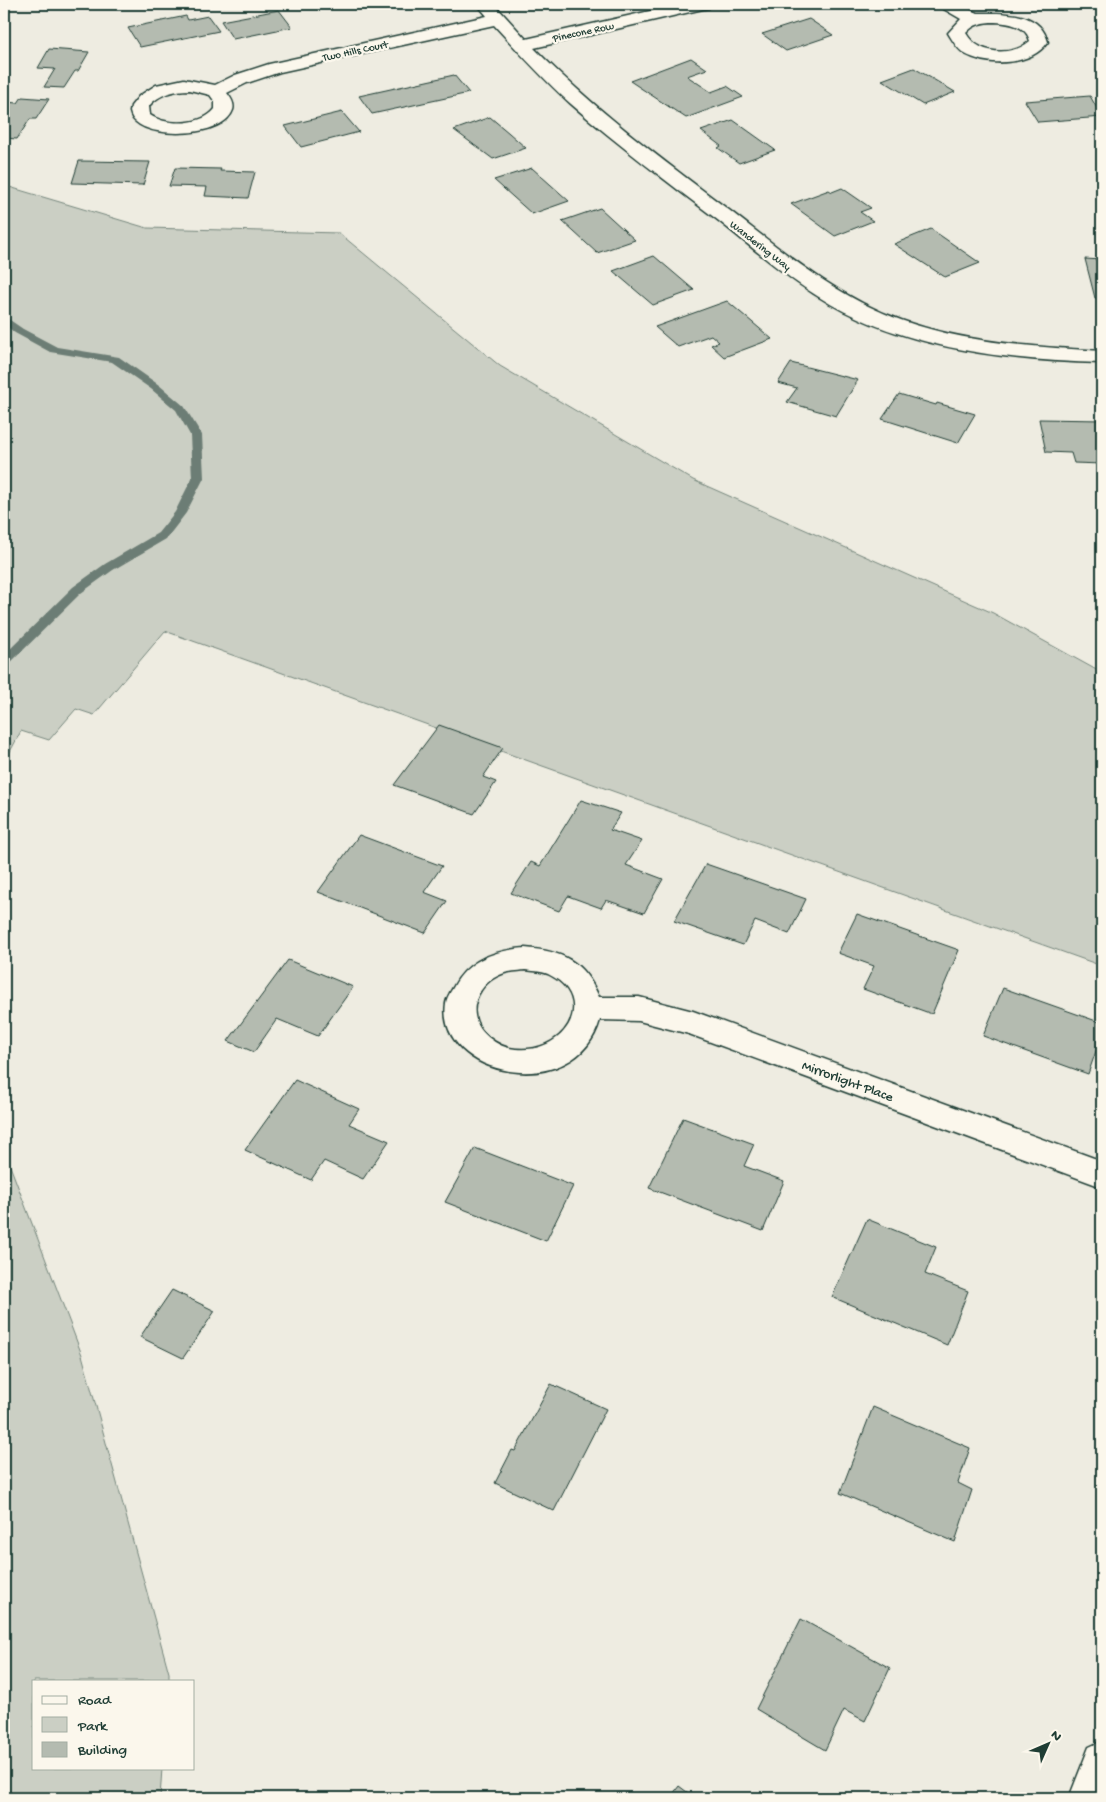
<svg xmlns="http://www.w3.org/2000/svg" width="1106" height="1802" font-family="'Gochi Hand',sans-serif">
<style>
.green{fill:#cbcfc4;stroke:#75867c}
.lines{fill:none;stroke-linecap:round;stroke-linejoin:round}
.stream{fill:#6c7d74;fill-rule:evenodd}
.building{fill:#b4bbb0;stroke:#1f3d34}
.minor-casing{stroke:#1f3d34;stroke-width:3}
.tertiary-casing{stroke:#1f3d34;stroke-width:3}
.minor{fill:#fbf7ec;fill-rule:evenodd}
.tertiary{fill:#fbf7ec;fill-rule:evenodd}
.labels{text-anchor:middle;stroke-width:4.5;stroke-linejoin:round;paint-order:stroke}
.far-street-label{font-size:11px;fill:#1f3d34;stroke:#fbf7ec}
.street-label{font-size:14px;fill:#1f3d34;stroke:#fbf7ec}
</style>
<rect width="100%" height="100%" fill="#eeece1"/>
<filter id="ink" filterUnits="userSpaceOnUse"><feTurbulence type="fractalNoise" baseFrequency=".02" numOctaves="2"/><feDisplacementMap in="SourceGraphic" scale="10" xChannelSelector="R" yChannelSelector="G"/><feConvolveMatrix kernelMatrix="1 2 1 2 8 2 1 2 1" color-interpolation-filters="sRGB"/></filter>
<g filter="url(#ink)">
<!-- green -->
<g class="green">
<path d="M 4,183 L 6,186 L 147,228 L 339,233 L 500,366 L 693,480 L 993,613 L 1102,673 L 1102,966 L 165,631 L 94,715 L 76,709 L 49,740 L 21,731 L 4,763 Z"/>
<path d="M 4,1150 L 82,1355 L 169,1673 L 169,1681 L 34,1681 L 34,1768 L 162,1768 L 160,1798 L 4,1798 Z"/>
</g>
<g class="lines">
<!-- stream -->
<path class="stream" d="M 4,316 L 23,329 L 57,347 L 119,357 L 159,385 L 184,406 L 202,435 L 204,478 L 186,513 L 166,539 L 113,570 L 81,593 L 8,665 L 4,666 L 4,655 L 73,587 L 105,564 L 158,533 L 175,512 L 192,478 L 190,435 L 176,410 L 151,389 L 112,362 L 50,352 L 15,333 L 4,324 Z"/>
</g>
<!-- building -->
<g class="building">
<path d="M 1078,4 L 1102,4 L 1102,11 Z"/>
<path d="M 279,10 L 292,27 L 233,39 L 221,21 Z"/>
<path d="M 186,16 L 188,20 L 208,16 L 219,31 L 140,47 L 128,28 Z"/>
<path d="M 809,19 L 833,35 L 786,51 L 762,34 Z"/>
<path d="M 49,49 L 89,52 L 78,71 L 75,71 L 64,88 L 44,87 L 55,69 L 38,68 Z"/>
<path d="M 691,58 L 707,69 L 687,76 L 711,92 L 727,86 L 743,97 L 686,118 L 630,81 Z"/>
<path d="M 914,68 L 955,92 L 923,105 L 882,80 Z"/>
<path d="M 454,75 L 469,93 L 372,114 L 359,96 Z"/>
<path d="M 1090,96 L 1102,117 L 1038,122 L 1025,101 Z"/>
<path d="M 22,97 L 49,99 L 36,119 L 30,119 L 17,139 L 4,138 L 4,102 L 18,103 Z"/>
<path d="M 342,112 L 359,132 L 301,147 L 285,126 Z"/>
<path d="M 490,117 L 509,133 L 526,148 L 493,159 L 454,130 Z"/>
<path d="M 733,120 L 775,150 L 739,163 L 718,148 L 721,146 L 701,131 Z"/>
<path d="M 79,161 L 150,162 L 143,185 L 72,183 Z"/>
<path d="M 175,168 L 221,169 L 220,171 L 255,172 L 248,198 L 205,196 L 207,187 L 169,186 Z"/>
<path d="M 532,168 L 569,201 L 532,214 L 494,180 Z"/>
<path d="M 842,188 L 871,208 L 860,212 L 873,221 L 835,236 L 791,204 L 829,190 L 832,192 Z"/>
<path d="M 600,208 L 635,240 L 597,253 L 562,221 Z"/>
<path d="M 931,229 L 980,263 L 945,277 L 894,244 Z"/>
<path d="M 654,256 L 694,290 L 653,305 L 613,271 Z"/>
<path d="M 1085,259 L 1102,260 L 1102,298 L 1095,298 Z"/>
<path d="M 727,301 L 772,339 L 724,357 L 711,345 L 719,342 L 711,335 L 678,347 L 655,327 Z"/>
<path d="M 791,363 L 858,380 L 836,416 L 787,402 L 797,388 L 778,383 Z"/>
<path d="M 899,394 L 936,405 L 937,403 L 975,414 L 958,443 L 882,419 Z"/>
<path d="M 1039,419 L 1102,420 L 1102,464 L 1074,463 L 1071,453 L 1046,452 Z"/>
<path d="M 439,725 L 503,748 L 483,777 L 496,782 L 474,814 L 394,785 Z"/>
<path d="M 581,800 L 621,813 L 610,830 L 642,841 L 626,865 L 663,879 L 644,913 L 606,900 L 601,908 L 568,896 L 559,911 L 511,893 L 531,862 L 540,866 Z"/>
<path d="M 359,835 L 442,866 L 424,892 L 447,901 L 425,933 L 318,892 Z"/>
<path d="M 706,864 L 806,899 L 789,934 L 755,921 L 743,945 L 674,921 Z"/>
<path d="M 857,914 L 959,950 L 932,1014 L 863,989 L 874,966 L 838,953 Z"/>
<path d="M 288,960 L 353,987 L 318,1036 L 277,1019 L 254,1052 L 228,1041 Z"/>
<path d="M 1003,988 L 1102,1023 L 1102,1034 L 1088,1074 L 983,1036 Z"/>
<path d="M 295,1080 L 359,1109 L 349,1124 L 389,1141 L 363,1179 L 324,1161 L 311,1180 L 245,1150 Z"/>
<path d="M 683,1118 L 754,1144 L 744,1166 L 784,1181 L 763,1231 L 649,1188 Z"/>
<path d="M 475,1148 L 573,1186 L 546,1241 L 445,1202 Z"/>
<path d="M 867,1219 L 936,1247 L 925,1274 L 968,1291 L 947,1345 L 832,1297 Z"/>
<path d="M 172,1290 L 215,1311 L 183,1358 L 140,1337 Z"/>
<path d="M 551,1384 L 606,1409 L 554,1511 L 495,1483 L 512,1450 L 515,1451 Z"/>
<path d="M 873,1407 L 970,1448 L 958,1483 L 972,1490 L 955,1542 L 840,1493 Z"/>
<path d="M 801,1619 L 890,1668 L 865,1721 L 844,1710 L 825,1750 L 756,1709 Z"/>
<path d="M 679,1786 L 695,1798 L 670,1798 Z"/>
</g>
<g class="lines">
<!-- minor casing -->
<g class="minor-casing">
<g id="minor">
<path d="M 477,4 L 494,4 L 526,39 L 681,4 L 711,4 L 709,8 L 703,9 L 534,48 C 593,108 661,159 729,210 C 784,252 835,296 901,320 C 965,343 1034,347 1102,351 L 1102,363 C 1021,361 933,352 858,318 C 806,295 763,256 719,221 C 669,183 618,145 571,104 C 543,79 519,52 494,25 L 280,72 L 247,83 L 227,93 C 231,98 235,104 233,110 C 224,137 154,139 136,122 C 133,120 131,116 130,112 L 131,106 L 139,96 L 156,85 L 184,79 L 215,85 L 235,75 L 269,64 L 487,16 ZM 190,90 L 210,95 L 215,102 L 215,109 C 202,126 166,126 150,115 L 149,106 C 159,94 175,90 190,90 Z"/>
<path d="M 939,4 C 946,4 956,2 962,5 C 968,7 973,13 979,13 C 1005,13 1040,11 1048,42 C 1031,66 989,67 965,54 C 957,49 953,41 948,33 L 961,19 L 942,8 ZM 995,22 C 1009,23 1026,25 1030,41 C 1012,57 978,55 966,33 C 974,24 983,22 995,22 Z"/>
<path d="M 525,948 C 563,951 583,961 599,997 L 639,997 L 693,1011 L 1102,1161 L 1102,1187 L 689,1034 L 639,1021 L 600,1020 C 576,1105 435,1077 446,1003 C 447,997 451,991 454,986 C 468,959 497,950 525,948 ZM 525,970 C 532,971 541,971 548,974 C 600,999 564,1059 509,1048 C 500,1046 489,1039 483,1032 C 465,1011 478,983 502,974 C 509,971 518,971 525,970 Z"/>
</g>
</g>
<!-- tertiary casing -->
<g class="tertiary-casing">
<path id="tertiary" d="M 1102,1741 L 1102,1798 L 1069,1798 L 1089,1747 Z"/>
</g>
<!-- minor -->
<use href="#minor" class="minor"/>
<!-- tertiary -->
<use href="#tertiary" class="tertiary"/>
</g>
</g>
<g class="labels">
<!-- far-street labels -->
<g class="far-street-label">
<text transform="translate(583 31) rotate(-12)" y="4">Pinecone Row</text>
<text transform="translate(355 50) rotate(-12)" y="4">Two Hills Court</text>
<text transform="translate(761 245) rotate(38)" y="4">Wandering Way</text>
</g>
<!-- street labels -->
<g class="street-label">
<text transform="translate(848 1080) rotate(20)" y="5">Mirrorlight Place</text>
</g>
</g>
<!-- margin -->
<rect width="1106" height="1802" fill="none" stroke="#fbf7ec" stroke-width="20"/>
<rect x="10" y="10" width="1086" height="1782" fill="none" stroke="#1f3d34" stroke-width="2" filter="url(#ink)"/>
<!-- legend -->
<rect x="32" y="1680" width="162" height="90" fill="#fbf7ec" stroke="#a3ada2"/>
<rect x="42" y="1696" width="25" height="8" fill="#fbf7ec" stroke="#a3ada2"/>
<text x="78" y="1704" font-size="15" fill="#1f3d34">Road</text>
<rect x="42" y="1717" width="25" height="15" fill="#cbcfc4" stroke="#a3ada2"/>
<text x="78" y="1730" font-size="15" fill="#1f3d34">Park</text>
<rect x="42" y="1742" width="25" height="15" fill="#b4bbb0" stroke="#a3ada2"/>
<text x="78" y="1754" font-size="15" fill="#1f3d34">Building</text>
<!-- north arrow -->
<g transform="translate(1048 1744) rotate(45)" stroke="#fbf7ec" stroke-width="4" paint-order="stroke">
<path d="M0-4L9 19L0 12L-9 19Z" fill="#1f3d34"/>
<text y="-8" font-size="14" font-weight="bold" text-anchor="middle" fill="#1f3d34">N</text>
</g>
</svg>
